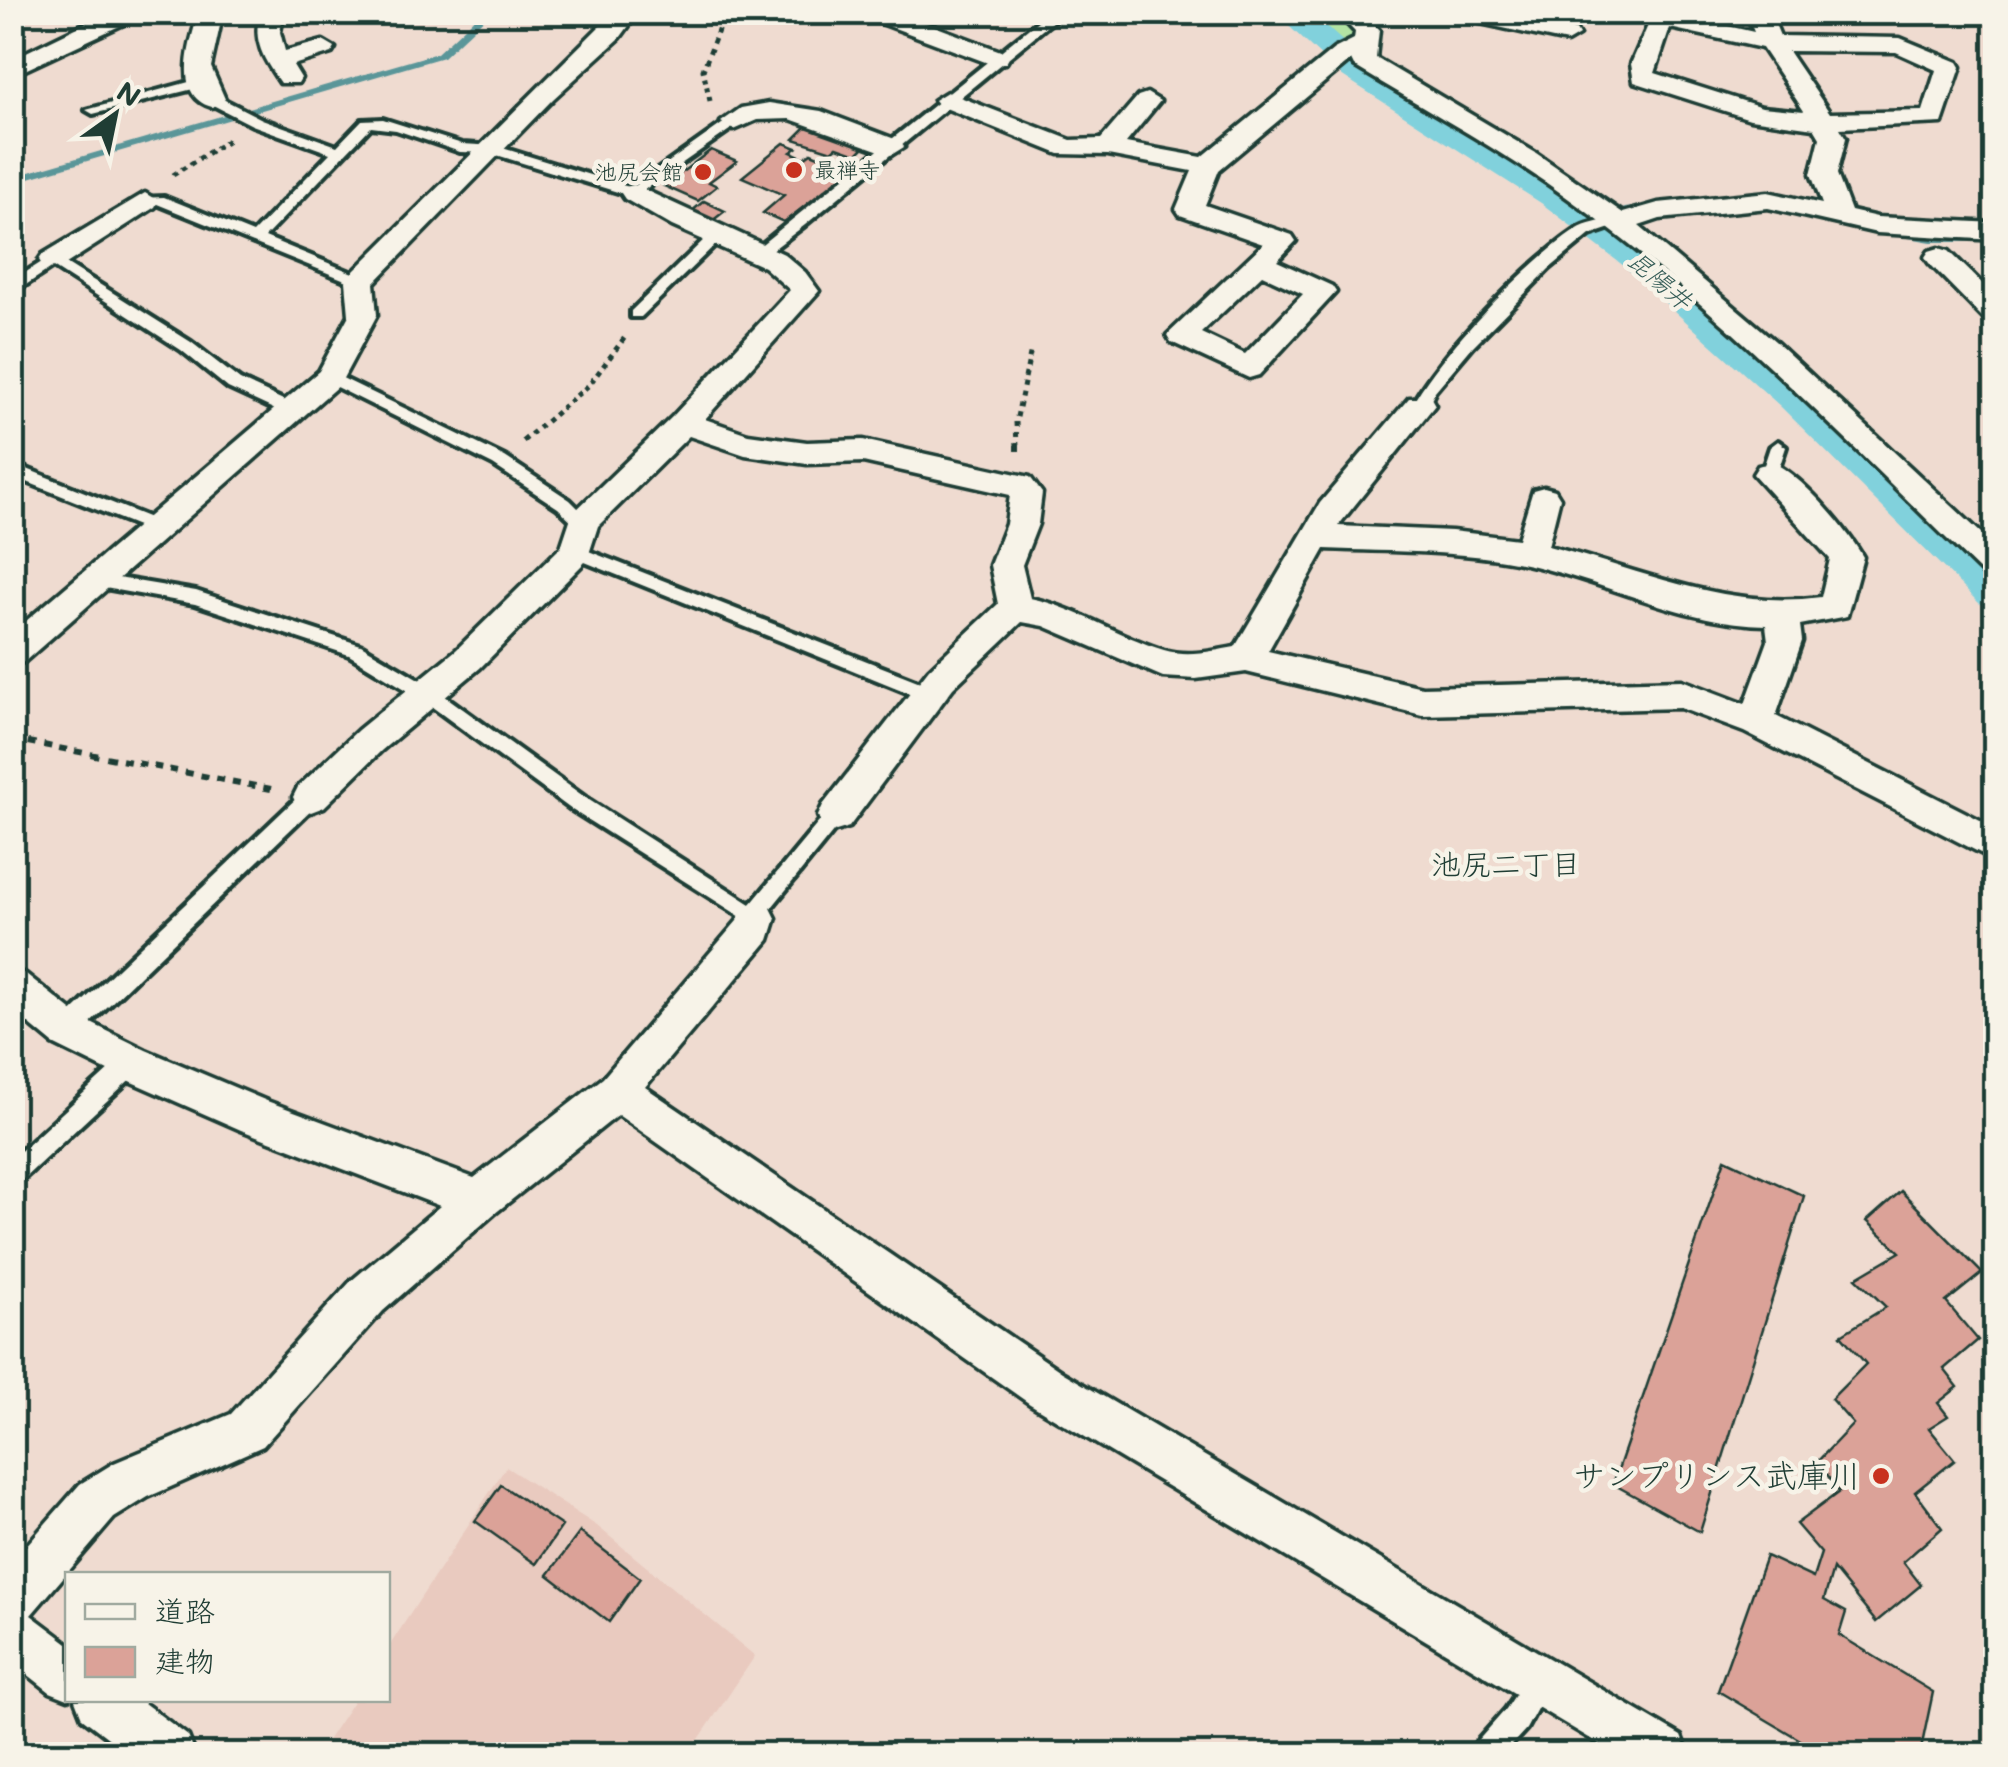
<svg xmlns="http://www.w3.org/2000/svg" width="2008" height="1767" font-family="Mali,'Klee One',sans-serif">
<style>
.built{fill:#e9cabf}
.green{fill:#b2e3a3;stroke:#68906c;stroke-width:2.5}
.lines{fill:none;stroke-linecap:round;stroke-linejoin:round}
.stream{fill:#5a9699;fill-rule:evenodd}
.canal{fill:#81d1dc;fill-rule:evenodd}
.building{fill:#dba298;stroke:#1f3d34;stroke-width:2.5}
.lane-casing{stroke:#1f3d34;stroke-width:8}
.street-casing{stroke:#1f3d34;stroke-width:7}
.path-far1{stroke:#1f3d34;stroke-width:5;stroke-dasharray:5 5;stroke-linecap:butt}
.path{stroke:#1f3d34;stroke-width:6;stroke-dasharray:8 8;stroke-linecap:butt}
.lane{fill:#f7f3e8;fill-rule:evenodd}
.street{fill:#f7f3e8;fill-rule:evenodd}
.poi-dot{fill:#c8321e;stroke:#f7f3e8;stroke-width:4}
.labels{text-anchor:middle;stroke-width:9;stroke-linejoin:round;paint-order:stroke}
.far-poi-label{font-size:22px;fill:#1f3d34;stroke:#f7f3e8;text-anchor:start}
.far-water-label{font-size:25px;font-style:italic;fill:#335b56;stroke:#f7f3e8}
.neighbourhood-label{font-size:30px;fill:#1f3d34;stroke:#f7f3e8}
.near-poi-label{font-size:32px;fill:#1f3d34;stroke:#f7f3e8;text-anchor:end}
</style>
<rect width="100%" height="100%" fill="#efdbd0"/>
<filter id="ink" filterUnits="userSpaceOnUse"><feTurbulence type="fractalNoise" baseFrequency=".01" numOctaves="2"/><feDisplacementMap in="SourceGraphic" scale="20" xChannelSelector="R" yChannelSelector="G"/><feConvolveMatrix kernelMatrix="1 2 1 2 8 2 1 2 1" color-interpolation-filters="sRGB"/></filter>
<g filter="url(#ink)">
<!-- built -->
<path class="built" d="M 506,1467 L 597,1526 L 755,1656 L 689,1754 L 318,1754 L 354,1700 L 388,1700 L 388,1648 Z"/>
<!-- green -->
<path class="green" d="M 1296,13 L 1341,13 L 1359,29 L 1358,41 L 1342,50 Z"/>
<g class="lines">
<!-- stream -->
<g class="stream">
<path d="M 304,12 L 318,12 L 292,23 L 87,25 L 35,52 L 27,50 L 85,19 L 291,17 Z"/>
<path d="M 481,12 L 491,12 L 443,57 L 12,183 L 12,177 L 437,53 Z"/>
<path d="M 1655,204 L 1659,205 L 1659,209 L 1631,213 L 1591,226 L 1586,223 L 1625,208 Z"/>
<path d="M 1890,229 L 1931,236 L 1996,236 L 1996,242 L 1931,242 L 1886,234 L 1885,232 Z"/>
</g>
<!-- canal -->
<path class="canal" d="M 1274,12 L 1310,12 L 1365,61 L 1567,188 L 1650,250 L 1808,387 L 1996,565 L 1996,608 L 1980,604 L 1780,406 L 1624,266 L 1541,203 L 1341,75 Z"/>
</g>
<!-- building -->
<g class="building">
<path d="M 808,125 L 867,144 L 857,154 L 837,147 L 832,151 L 794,139 Z"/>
<path d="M 784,143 L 797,148 L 791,152 L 804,158 L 811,153 L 853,170 L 784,222 L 763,213 L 784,195 L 742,177 Z"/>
<path d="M 711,150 L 737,161 L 709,182 L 717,186 L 698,201 L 664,186 Z"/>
<path d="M 704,201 L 725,211 L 712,221 L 691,212 Z"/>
<path d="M 1725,1159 L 1804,1196 L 1700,1532 L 1613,1484 Z"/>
<path d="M 1901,1191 L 1982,1273 L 1946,1302 L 1978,1340 L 1944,1369 L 1958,1387 L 1938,1403 L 1948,1416 L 1929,1428 L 1955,1460 L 1915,1492 L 1942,1528 L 1903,1562 L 1921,1585 L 1876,1622 L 1833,1569 L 1824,1600 L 1846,1612 L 1839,1635 L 1933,1692 L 1920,1754 L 1824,1754 L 1718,1691 L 1766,1556 L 1813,1578 L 1821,1553 L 1796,1524 L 1839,1492 L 1818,1461 L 1853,1424 L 1831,1399 L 1866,1364 L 1841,1335 L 1886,1307 L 1856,1278 L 1900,1252 L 1867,1221 Z"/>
<path d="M 501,1485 L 562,1526 L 536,1564 L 475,1521 Z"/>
<path d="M 580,1532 L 640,1578 L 609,1622 L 548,1575 Z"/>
</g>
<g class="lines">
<!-- lane casing -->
<g class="lane-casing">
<g id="lane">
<path d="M 1049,12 L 1064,12 L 805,225 L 767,254 L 757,254 L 757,248 Z"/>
<path d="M 200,79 L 205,80 L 205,86 L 93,114 L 86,110 Z"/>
<path d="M 207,96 L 217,96 L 262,119 L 337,146 L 362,120 L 383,119 L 462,144 L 496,146 L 632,188 L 729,119 L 741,122 L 634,197 L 490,153 L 460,152 L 396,130 L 371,127 L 265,237 L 365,278 L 368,281 L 360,286 L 157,204 L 140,204 L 140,198 L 164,197 L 253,233 L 330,153 L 252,125 L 207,102 Z"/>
<path d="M 1613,219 L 1625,223 L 1590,235 L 1549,269 L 1473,346 L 1435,391 L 1426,409 L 1414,409 L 1412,405 C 1440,353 1527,263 1576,230 C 1587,223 1601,221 1613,219 Z"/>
<path d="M 716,231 L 723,236 L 721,239 L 641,317 L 631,317 L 631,311 L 711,233 Z"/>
<path d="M 53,255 L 191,342 L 240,380 L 294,405 L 294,413 L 282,413 L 228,388 L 181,350 L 53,267 L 12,294 L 12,281 Z"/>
<path d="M 330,372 L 505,457 L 570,500 L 592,522 L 589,526 L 577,526 L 558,508 L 493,465 L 324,381 L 324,373 Z"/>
<path d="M 1778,441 L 1786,447 L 1777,474 L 1769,480 L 1763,478 L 1761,474 L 1770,447 Z"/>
<path d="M 12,463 L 160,522 L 163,526 L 154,532 L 148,530 L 12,476 Z"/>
<path d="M 576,546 L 938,689 L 940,694 L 938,699 L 924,699 L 570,556 L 567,552 L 570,548 Z"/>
<path d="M 94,574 L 196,591 L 361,645 L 434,688 L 586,798 L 751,904 L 829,810 L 843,810 L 846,816 L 768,912 L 764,924 L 757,927 L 572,810 L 420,698 L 349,655 L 195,604 L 88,585 L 85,580 Z"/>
<path d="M 311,789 L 318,791 L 321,797 L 318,803 L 75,1038 L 67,1041 L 59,1038 L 56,1031 L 59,1024 L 304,791 Z"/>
<path d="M 132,1053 L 140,1056 L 143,1063 L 140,1070 L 20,1182 L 12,1184 L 12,1159 L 124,1056 Z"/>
<path d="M 1539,1668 L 1548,1672 L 1552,1681 L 1526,1729 L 1503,1754 L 1472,1754 L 1475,1744 L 1506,1709 L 1530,1672 Z"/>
</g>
</g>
<!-- street casing -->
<g class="street-casing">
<g id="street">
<path d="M 109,12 L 165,12 L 153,19 L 130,21 L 12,76 L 12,59 Z"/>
<path d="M 199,12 L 223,12 L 211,67 L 225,99 L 212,107 C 171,96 191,39 199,12 Z"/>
<path d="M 260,12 L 284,12 L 280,32 L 285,51 L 323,41 L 335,48 L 332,53 L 293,65 L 301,78 L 298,83 L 280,83 C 264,59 252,42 260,12 Z"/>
<path d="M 614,12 L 639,12 L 620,38 L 553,99 L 374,283 L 377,315 L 340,384 L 24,662 L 12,666 L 12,633 L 319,371 L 349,315 L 346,281 L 350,275 Z"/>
<path d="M 861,12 L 897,12 L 1006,53 L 1009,58 L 1006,63 L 988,63 L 865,17 Z"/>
<path d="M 1336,12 L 1362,12 L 1379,30 L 1376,58 L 1536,153 L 1623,213 L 1658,203 L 1768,192 L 1822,204 L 1811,174 L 1820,138 L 1814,128 L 1750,119 L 1634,82 L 1631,64 L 1653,14 L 1665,12 L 1754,32 L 1746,12 L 1770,12 L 1780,36 L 1900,38 L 1958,62 L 1961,67 L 1942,123 L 1840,128 L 1846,138 L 1837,174 L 1851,211 L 1877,217 L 1996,223 L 1996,240 L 1877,233 L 1768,208 L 1660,219 L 1639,226 L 1775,341 L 1996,547 L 1996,579 L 1984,575 C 1854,449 1726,314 1580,207 C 1509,154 1430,112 1354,66 L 1351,60 L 1219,170 L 1205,205 L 1292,235 L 1296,241 L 1277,261 L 1332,286 L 1336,292 L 1259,375 L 1249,378 L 1171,342 L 1167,335 L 1263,244 L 1180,215 L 1176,209 L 1192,171 L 1108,155 L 1059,154 L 938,105 L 934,100 L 947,92 L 1071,140 L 1101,139 L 1138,96 L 1147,93 L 1160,101 L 1126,143 L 1202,157 L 1334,49 L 1354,39 L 1355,32 ZM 1670,28 L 1762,48 L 1804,111 L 1762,107 L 1655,73 ZM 1788,51 L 1896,52 L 1936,70 L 1923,111 L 1830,113 ZM 1262,275 L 1303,294 L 1245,354 L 1201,333 Z"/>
<path d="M 1449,12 L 1497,12 L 1576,30 L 1579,35 L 1567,42 L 1453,17 Z"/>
<path d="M 769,103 L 821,111 L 900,141 L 904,147 L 891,155 L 790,119 L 757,120 L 734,130 L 721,122 L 741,108 Z"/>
<path d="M 634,185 L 784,254 L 805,272 L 819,291 L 705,419 L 748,434 L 807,442 L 863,440 L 1030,477 L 1042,493 L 1038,524 L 1022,565 L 1030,598 C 1078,608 1118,636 1164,650 C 1187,657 1213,651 1235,647 L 1320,503 L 1409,398 L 1431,398 L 1435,405 L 1338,526 L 1452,531 L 1518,539 L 1533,490 L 1544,487 L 1555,490 L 1560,498 L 1548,546 C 1639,569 1725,610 1821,597 L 1830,559 L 1753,474 L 1758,466 C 1766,464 1773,462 1781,467 C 1808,484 1848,530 1863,557 L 1847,616 L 1800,625 L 1802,641 L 1776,716 L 1996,828 L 1996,861 L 1744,732 L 1680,708 L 1422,715 L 1246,672 L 1196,679 L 1163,677 L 1044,626 L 1022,622 L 953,688 L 849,827 L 836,831 L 823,827 L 818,816 L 823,805 L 929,669 L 998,604 L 990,565 L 1006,524 L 1010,495 L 863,462 L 807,464 L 745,455 L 689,436 L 598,526 L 587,560 L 480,668 L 382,750 L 324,807 L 311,812 L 298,807 L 293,797 L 298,787 L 358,730 L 456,650 L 561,547 L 572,514 L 673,416 L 790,290 L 764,267 L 672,226 L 625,199 L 621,193 L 625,187 ZM 1325,549 C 1393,552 1464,550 1530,565 C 1609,583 1685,624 1766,625 L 1768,641 L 1745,704 L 1682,680 L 1422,687 L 1268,651 Z"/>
<path d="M 145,193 L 158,201 L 155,207 L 63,266 L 43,266 L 39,260 L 43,254 Z"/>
<path d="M 1939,248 L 1949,251 L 1996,297 L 1996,323 L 1986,321 L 1929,263 L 1925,257 L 1929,251 Z"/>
<path d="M 757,902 L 770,906 L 776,918 L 769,940 L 645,1087 L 1062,1372 L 1681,1736 L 1688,1754 L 1616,1754 L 1030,1404 L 618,1115 L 494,1214 L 383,1311 L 263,1446 L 148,1497 L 114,1518 L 31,1615 L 68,1643 L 68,1699 L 50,1692 L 12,1662 L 12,1562 L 80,1484 L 114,1463 L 231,1414 L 351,1281 L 440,1206 L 241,1130 L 118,1076 L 53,1044 L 12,1010 L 12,969 L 26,974 L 81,1018 L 146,1050 L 267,1101 L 474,1178 L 603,1078 L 737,921 L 744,906 Z"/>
<path d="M 75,1700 L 140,1700 L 188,1736 L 195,1754 L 129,1754 L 82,1718 Z"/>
</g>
</g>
<!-- path-far1 -->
<g class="path-far1">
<path d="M 710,101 L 703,70 L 725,12"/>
<path d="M 173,175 L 230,139"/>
<path d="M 523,441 L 589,385 L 626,336"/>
<path d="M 1017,447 L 1016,422 L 1031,349"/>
</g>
<!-- path -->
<g class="path">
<path d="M 1017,445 L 1017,451"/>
<path d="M 12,739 L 271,789"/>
</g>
<!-- lane -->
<use href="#lane" class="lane"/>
<!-- street -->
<use href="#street" class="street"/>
</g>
</g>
<!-- markers -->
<g class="poi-dot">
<circle cx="794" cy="170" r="10"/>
<circle cx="703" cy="172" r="10"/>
<circle cx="1881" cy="1476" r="10"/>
</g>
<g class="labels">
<!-- far-poi labels -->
<g class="far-poi-label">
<text x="814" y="178">最禅寺</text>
<text x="683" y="180" text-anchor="end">池尻会館</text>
</g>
<!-- far-water labels -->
<g class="far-water-label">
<text transform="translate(1660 280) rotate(41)" y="9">昆陽井</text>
</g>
<!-- neighbourhood labels -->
<g class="neighbourhood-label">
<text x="1506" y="875">池尻二丁目</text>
</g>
<!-- near-poi labels -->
<g class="near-poi-label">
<text x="1861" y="1487">サンプリンス武庫川</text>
</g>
</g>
<!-- margin -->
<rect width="2008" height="1767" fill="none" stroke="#f7f3e8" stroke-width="50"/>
<rect x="25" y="25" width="1958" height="1717" fill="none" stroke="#1f3d34" stroke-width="4" filter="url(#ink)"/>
<!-- legend -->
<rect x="65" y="1572" width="325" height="130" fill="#f7f3e8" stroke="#a1aaa0" stroke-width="2.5"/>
<rect x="85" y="1604" width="50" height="15" fill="#f7f3e8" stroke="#a1aaa0" stroke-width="2.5"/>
<text x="155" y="1622" font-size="30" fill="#1f3d34">道路</text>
<rect x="85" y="1647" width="50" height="30" fill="#dba298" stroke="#a1aaa0" stroke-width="2.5"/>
<text x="155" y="1672" font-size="30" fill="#1f3d34">建物</text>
<!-- north arrow -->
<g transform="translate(115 115) rotate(33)" stroke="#f7f3e8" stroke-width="8" paint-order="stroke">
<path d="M0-8L18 38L0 25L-18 38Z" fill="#1f3d34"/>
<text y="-15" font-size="28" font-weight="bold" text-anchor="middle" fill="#1f3d34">N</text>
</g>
</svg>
